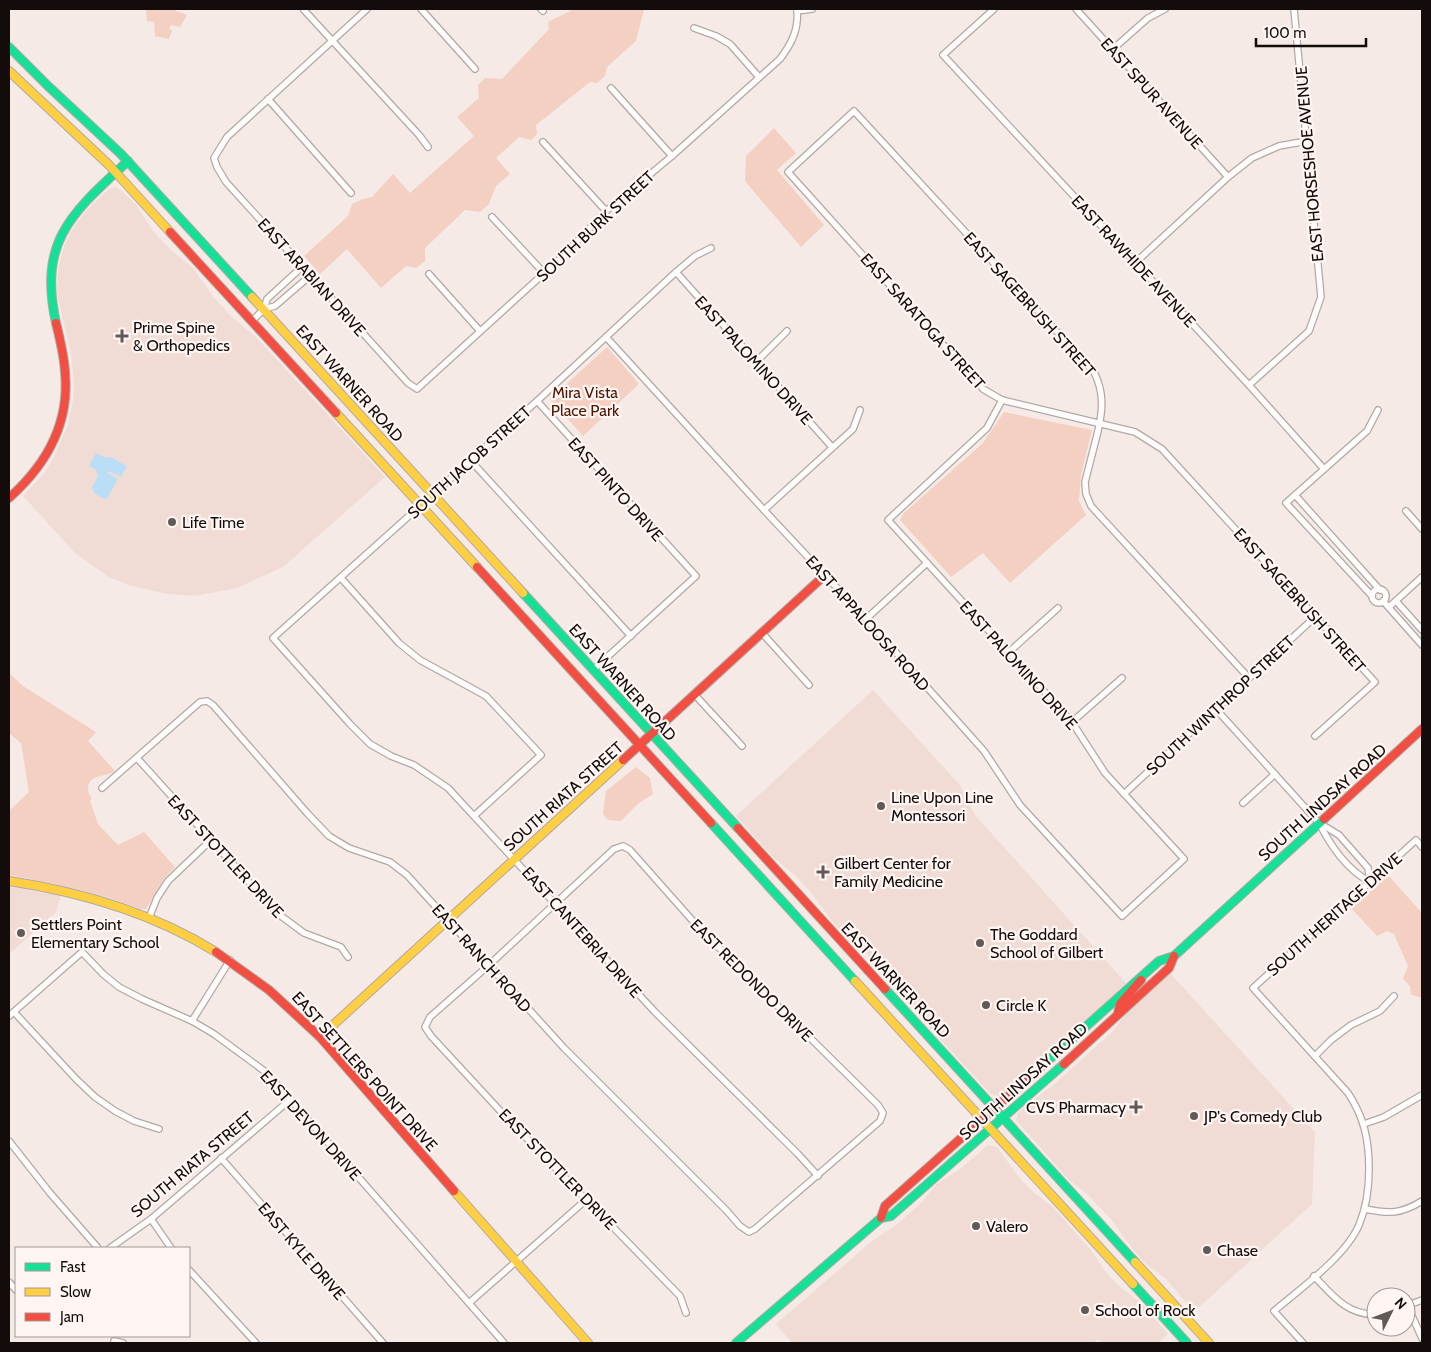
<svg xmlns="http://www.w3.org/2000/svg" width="1431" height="1352" font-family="Cabin,sans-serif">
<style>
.built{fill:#f0dcd5}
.green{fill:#f4d0c3}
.water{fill:#badef5}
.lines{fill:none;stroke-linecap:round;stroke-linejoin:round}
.street-casing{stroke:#b1a9a6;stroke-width:8}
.fast-casing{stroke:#b1a9a6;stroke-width:10}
.slow-casing{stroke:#b1a9a6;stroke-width:10}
.jam-casing{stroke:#b1a9a6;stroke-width:10}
.street{stroke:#fefcfb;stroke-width:5.5}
.fast{stroke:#16e098;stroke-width:8}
.slow{stroke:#ffcf43;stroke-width:8}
.jam{stroke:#f24e42;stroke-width:8}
.poi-dot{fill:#625a57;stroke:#fff6f3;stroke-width:2}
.labels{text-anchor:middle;stroke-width:4.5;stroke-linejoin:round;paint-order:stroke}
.street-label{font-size:16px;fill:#130c0a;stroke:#fff6f3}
.poi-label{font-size:16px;fill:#130c0a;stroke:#fff6f3;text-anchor:start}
.park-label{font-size:16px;fill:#4c1703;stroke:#fff6f3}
</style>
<rect width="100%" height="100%" fill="#f5eae5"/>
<!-- built -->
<g class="built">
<path d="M 115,187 L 122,191 L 137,206 L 153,231 L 172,251 L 192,267 L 215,299 L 233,318 L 256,337 L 385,477 L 283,567 L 237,588 L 195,596 L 167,594 L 128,585 L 109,577 L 76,554 L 23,496 L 44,473 L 53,459 L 68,425 L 73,400 L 74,386 L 71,354 L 57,294 L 58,269 L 63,249 L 70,233 L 86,211 L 109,189 Z"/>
<path d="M 873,690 L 960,785 L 975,815 L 1126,983 L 1002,1097 L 997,1097 L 990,1093 L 903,999 L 885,974 L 867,954 L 844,934 L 831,920 L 814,896 L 796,876 L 774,858 L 736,816 Z"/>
<path d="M 9,886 L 61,896 L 56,912 L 9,954 Z"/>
<path d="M 1170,973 L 1315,1132 L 1312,1204 L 1194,1312 L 1166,1279 L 1145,1263 L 1132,1248 L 1111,1219 L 1087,1194 L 1068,1179 L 1016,1120 L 1018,1113 L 1022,1109 L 1057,1082 L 1112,1032 L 1127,1012 Z"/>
<path d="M 988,1145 L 997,1147 L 1018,1176 L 1033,1192 L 1053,1207 L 1090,1249 L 1105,1271 L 1120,1287 L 1140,1302 L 1168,1334 L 1158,1343 L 1101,1343 L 1098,1339 L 1093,1343 L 792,1343 L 776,1324 L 872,1241 L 896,1225 L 921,1203 L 937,1184 L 960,1169 Z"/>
</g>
<!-- green -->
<g class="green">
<path d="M 146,9 L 176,9 L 176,11 L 187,15 L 180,27 L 171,25 L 169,29 L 172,30 L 169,39 L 155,36 L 154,22 L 147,21 Z"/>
<path d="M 574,9 L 644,9 L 636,41 L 607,67 L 605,76 L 597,83 L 590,82 L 536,125 L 537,134 L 531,140 L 519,137 L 496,158 L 510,174 L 496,186 L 489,204 L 480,212 L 465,210 L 425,248 L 425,261 L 416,268 L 406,266 L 381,288 L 347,249 L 320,274 L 304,256 L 348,216 L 352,204 L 363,199 L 372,197 L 393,174 L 410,193 L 474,136 L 457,117 L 479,98 L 478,85 L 485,78 L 502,79 L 549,29 L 548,22 Z"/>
<path d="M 774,128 L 796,153 L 777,170 L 824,225 L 801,247 L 745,181 L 746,156 Z"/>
<path d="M 607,347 L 639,384 L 583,436 L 550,399 Z"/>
<path d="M 1004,412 L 1092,430 L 1081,475 L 1079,501 L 1086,515 L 1010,583 L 983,553 L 951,577 L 900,520 L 904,513 L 983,443 Z"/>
<path d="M 9,673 L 23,686 L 96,732 L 88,741 L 115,771 C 106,777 90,774 88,787 C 88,792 89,795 92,798 L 90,801 L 98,824 L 118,845 L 144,832 L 175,867 L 165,877 L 146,909 L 140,909 C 98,892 54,884 9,875 L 9,811 L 29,792 L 21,743 L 9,733 Z"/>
<path d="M 636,767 L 650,778 L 653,794 L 639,803 L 621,821 L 608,820 L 603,814 L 606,791 Z"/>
<path d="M 1388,875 L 1422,913 L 1422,1001 L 1420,997 L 1411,995 L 1410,986 L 1403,979 L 1408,966 L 1394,934 L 1387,931 L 1377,936 L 1351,908 Z"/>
</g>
<!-- water -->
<path class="water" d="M 96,453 L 106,458 L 111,457 L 127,466 L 121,477 L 108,471 L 107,473 L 118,479 L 106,500 L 94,493 L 92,487 L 98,476 L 96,470 L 89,466 Z"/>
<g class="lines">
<!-- street casing -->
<g class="street-casing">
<g id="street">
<path d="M 367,9 L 227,137 L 214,158 L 217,167 L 226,182 L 408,383 L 417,389 L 563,256 L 606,211 L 672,156 L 780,59 C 792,43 799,29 797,9"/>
<path d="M 421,9 L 475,69"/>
<path d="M 541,9 L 543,11"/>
<path d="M 994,9 L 943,55 L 1249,385 L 1324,469"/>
<path d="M 1076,9 L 1228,177"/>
<path d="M 304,10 L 419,135 L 428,147"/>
<path d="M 797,11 L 812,9"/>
<path d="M 694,28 L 716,36 L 730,44 L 759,77"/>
<path d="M 1113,49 L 1148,18 L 1165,9"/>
<path d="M 611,88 L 672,156"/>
<path d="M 268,99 L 351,193"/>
<path d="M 543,142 L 606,211"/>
<path d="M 492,217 L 544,273"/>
<path d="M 711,248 L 695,256 L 676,272 L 537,401 L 273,638 L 350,724 L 370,744 L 391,756 L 414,765 L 448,788 L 655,1012 L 798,1154 L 818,1176"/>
<path d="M 1135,263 L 1228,177 L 1252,158 L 1279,146 L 1307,141"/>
<path d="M 676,272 L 832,447"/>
<path d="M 429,274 L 480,331"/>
<path d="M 264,309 L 275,306 L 311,275"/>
<path d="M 252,321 L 264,309 L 267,299 L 303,266"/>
<path d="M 606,337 L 764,510 L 866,619 L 984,751 L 1020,805 L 1122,916 L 1184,859 L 1105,773 L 1072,722 L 888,520 L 987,428 L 1002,400"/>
<path d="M 756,362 L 787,331"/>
<path d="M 1249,385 L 1309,331 L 1321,297 L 1294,9"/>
<path d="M 537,401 L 696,576 L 593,670"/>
<path d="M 471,461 L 631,636"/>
<path d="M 1295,495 L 1380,590"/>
<path d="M 764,510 L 853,429 L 860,410"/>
<path d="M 1406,511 L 1422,529"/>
<path d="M 341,578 L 399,643 L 420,660 L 486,696 L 541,755 L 475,815"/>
<circle cx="1379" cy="596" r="7"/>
<path d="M 1372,596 L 1286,503 L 1367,431 L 1378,410"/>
<path d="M 1383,601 L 1422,645"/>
<path d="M 1396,601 L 1422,630"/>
<path d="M 1389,607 L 1422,577"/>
<path d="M 866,619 L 927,563"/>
<path d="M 762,633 L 809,685"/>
<path d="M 1009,652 L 1058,608"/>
<path d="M 1249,678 L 1091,506 L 1086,494 L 1085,482 L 1098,431 C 1103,409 1104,392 1094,372 L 854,111 L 788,172 L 983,389 L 1002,400 L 1135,432 L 1162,449 L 1375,682 L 1315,736"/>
<path d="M 695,695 L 742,746"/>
<path d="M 1215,708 L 1319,823 C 1331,846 1346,869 1370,882"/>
<path d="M 1072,722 L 1122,678"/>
<path d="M 137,758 L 277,913 L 304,933 L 341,947 L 348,957"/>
<path d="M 102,788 L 200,702 L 207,701 L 213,705 L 308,814 L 329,836 L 349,848 L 390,862 L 407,875 L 564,1048 L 727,1211 L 740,1226 L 749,1232 L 755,1229 L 880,1121 L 883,1113 L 878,1105 L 700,929 L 630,850 L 623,846 L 614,849 L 489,965 L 430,1017 L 425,1027 L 431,1036 L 504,1115 L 680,1296 L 686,1313"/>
<path d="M 1124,794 L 1316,616"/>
<path d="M 1243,803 L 1275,774"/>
<path d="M 1321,824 L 1339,835 L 1368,868 L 1370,882"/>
<path d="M 149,918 L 157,898 L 168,881 L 211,840"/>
<path d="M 14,1012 L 76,1079 L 95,1097 L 115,1111 L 134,1121 L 159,1129"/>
<path d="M 9,1016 L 82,952 L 103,974 L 119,987 L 142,999 L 192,1021 L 214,1034 L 267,1073 L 504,1343"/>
<path d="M 192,1021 L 230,960"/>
<path d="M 1315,1056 L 1331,1040 L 1351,1025 L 1380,1011 L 1394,996"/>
<path d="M 1364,1124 L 1384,1117 L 1422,1095"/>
<path d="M 9,1141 L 50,1193 L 98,1248"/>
<path d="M 221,1158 L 383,1343"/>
<path d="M 1365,1209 C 1389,1214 1401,1214 1422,1201"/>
<path d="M 151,1219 L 171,1248"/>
<path d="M 110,1248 L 151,1219 L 291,1099"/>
<path d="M 189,1270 L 256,1343"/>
<path d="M 1314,1276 C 1332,1295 1348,1316 1376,1314"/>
<path d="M 9,1282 L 16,1290"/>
<path d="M 469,1303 L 587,1199"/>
<path d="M 1407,1305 L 1422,1338"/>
<path d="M 1406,1306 L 1422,1300"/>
<path d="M 114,1341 L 123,1343"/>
<path d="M 1303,1343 L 1274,1311 C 1300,1289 1346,1256 1359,1225 C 1367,1206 1369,1188 1369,1169 C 1369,1140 1364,1117 1348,1093 L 1253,988 L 1416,840 L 1422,847"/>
</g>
</g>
<!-- fast casing -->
<g class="fast-casing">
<g id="fast">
<path d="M 9,47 L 48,86 L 121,154 L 252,297"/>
<path d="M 56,323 C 38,240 72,213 128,161"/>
<path d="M 523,593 L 738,828"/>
<path d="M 711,823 L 855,981"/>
<path d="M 885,989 L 1135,1262"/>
<path d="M 1033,1074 L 1159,961 L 1174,956 L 1324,819"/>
<path d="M 1133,1284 L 1187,1343"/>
<path d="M 736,1343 L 881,1218 L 891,1216 L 1064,1064"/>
</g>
</g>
<!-- slow casing -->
<g class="slow-casing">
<g id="slow">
<path d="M 9,71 L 109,165 L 170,232"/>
<path d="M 252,297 L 523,593"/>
<path d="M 336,413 L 477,567"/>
<path d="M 9,881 C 82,892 153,913 216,952"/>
<path d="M 855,981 L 1133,1284"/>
<path d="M 320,1037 L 623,760"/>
<path d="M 454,1191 L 588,1343"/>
<path d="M 1135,1262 L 1209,1343"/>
</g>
</g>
<!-- jam casing -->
<g class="jam-casing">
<g id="jam">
<path d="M 170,232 L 336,413"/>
<path d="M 9,498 C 46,465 70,423 65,372 C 64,355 60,339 56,323"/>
<path d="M 477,567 L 711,823"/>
<path d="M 623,760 L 825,575"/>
<path d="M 1324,819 L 1422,729"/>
<path d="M 738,828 L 885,989"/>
<path d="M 216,952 L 269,990 L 320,1037 L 454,1191"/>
<path d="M 1118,1013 L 1120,1004 L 1141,980"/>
<path d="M 1064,1064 L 1169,968 L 1174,956"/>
<path d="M 881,1218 L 885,1206 L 1033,1074"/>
</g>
</g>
<!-- street -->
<use href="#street" class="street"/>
<!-- fast -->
<use href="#fast" class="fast"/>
<!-- slow -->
<use href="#slow" class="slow"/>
<!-- jam -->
<use href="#jam" class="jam"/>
</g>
<!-- markers -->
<g class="poi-dot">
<path d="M119.5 328.5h5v5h5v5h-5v5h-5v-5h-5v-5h5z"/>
<circle cx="172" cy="522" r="5"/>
<circle cx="881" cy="806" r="5"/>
<path d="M820.5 864.5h5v5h5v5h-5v5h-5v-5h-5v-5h5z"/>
<circle cx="21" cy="933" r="5"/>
<circle cx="980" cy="943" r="5"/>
<circle cx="986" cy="1005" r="5"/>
<path d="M1133.5 1099.5h5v5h5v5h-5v5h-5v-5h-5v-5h5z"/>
<circle cx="1194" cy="1116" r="5"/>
<circle cx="976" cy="1226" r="5"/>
<circle cx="1207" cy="1250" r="5"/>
<circle cx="1085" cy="1310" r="5"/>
</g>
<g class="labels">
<!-- street labels -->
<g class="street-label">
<text transform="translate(1152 93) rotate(48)" y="6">EAST SPUR AVENUE</text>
<text transform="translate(1309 164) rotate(-95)" y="6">EAST HORSESHOE AVENUE</text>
<text transform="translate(595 226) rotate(-43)" y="6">SOUTH BURK STREET</text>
<text transform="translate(1134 261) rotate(47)" y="6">EAST RAWHIDE AVENUE</text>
<text transform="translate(312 277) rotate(48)" y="6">EAST ARABIAN DRIVE</text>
<text transform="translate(1030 304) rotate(48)" y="6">EAST SAGEBRUSH STREET</text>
<text transform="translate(923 321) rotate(48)" y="6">EAST SARATOGA STREET</text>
<text transform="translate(754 360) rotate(48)" y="6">EAST PALOMINO DRIVE</text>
<text transform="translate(350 383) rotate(48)" y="6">EAST WARNER ROAD</text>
<text transform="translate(469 462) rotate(-42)" y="6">SOUTH JACOB STREET</text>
<text transform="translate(616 489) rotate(48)" y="6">EAST PINTO DRIVE</text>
<text transform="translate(1300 600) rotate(48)" y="6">EAST SAGEBRUSH STREET</text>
<text transform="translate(868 623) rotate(48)" y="6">EAST APPALOOSA ROAD</text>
<text transform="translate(1019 665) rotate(48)" y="6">EAST PALOMINO DRIVE</text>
<text transform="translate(623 682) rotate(48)" y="6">EAST WARNER ROAD</text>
<text transform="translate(1220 705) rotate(-43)" y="6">SOUTH WINTHROP STREET</text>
<text transform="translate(563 796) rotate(-42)" y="6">SOUTH RIATA STREET</text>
<text transform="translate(1322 802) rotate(-42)" y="6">SOUTH LINDSAY ROAD</text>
<text transform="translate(226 856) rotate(47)" y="6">EAST STOTTLER DRIVE</text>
<text transform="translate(1334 914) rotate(-42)" y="6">SOUTH HERITAGE DRIVE</text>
<text transform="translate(582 932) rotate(48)" y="6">EAST CANTEBRIA DRIVE</text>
<text transform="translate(482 958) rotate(48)" y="6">EAST RANCH ROAD</text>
<text transform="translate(752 980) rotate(45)" y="6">EAST REDONDO DRIVE</text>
<text transform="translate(896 980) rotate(47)" y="6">EAST WARNER ROAD</text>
<text transform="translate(365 1071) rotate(48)" y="6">EAST SETTLERS POINT DRIVE</text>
<text transform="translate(1023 1081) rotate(-42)" y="6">SOUTH LINDSAY ROAD</text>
<text transform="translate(311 1125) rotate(48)" y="6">EAST DEVON DRIVE</text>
<text transform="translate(192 1164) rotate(-40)" y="6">SOUTH RIATA STREET</text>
<text transform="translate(558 1169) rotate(46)" y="6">EAST STOTTLER DRIVE</text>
<text transform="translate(302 1251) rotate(49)" y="6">EAST KYLE DRIVE</text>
</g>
<!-- poi labels -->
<g class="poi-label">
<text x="133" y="333">Prime Spine<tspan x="133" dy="18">&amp; Orthopedics</tspan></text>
<text x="182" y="528">Life Time</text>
<text x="891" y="803">Line Upon Line<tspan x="891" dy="18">Montessori</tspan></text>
<text x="834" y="869">Gilbert Center for<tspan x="834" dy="18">Family Medicine</tspan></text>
<text x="31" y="930">Settlers Point<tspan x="31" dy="18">Elementary School</tspan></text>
<text x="990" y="940">The Goddard<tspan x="990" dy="18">School of Gilbert</tspan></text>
<text x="996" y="1011">Circle K</text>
<text x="1126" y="1113" text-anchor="end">CVS Pharmacy</text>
<text x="1204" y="1122">JP's Comedy Club</text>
<text x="986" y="1232">Valero</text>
<text x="1217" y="1256">Chase</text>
<text x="1095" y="1316">School of Rock</text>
</g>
<!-- park labels -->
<g class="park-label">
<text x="585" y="398">Mira Vista<tspan x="585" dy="18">Place Park</tspan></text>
</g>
</g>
<!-- border -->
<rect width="1431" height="1352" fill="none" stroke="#130c0a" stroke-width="20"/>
<!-- legend -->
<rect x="15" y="1247" width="175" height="90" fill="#fff6f3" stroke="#a19896"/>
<rect x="25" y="1263" width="25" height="8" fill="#16e098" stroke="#a19896"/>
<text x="60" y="1272" font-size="15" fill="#130c0a">Fast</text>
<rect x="25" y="1288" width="25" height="8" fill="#ffcf43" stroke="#a19896"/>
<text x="60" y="1297" font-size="15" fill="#130c0a">Slow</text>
<rect x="25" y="1313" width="25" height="8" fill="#f24e42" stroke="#a19896"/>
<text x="60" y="1322" font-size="15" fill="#130c0a">Jam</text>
<!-- north arrow -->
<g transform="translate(1391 1312) rotate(48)"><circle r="24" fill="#fff6f3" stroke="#a19896"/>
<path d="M0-4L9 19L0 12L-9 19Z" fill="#625a57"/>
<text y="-8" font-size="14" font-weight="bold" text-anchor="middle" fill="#130c0a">N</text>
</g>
<!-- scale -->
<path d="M1256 38v8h110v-8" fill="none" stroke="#130c0a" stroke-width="2.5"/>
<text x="1264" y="38" font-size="15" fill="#130c0a" stroke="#fff6f3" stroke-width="4" paint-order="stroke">100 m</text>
</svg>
